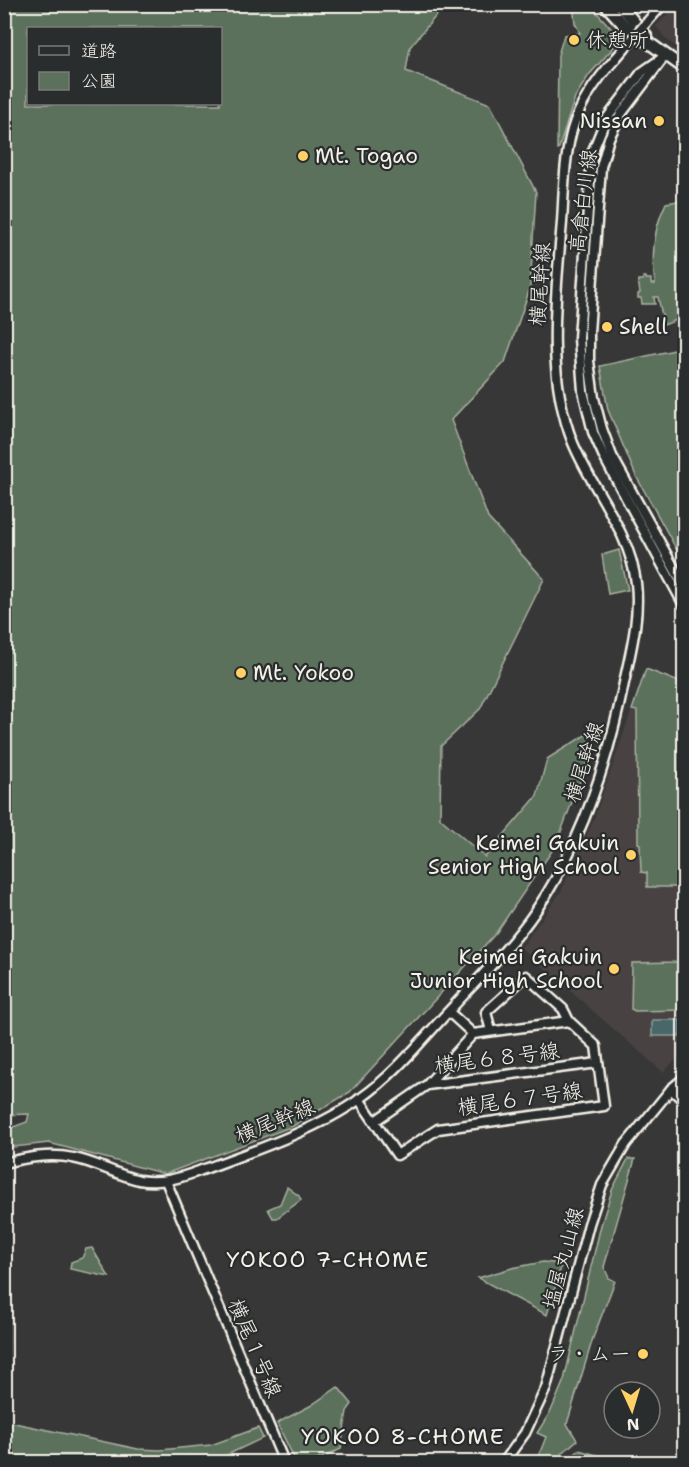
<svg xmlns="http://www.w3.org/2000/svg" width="689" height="1467" font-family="'Shantell Sans','Klee One',sans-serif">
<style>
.built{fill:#494342}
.green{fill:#5c715c;stroke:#a8b1a2;stroke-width:1.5;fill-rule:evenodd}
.water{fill:#486669;stroke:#8d9e9c;stroke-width:1.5}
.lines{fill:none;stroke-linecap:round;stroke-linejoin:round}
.minor-casing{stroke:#f4f1e8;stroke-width:13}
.major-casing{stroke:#f4f1e8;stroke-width:15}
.minor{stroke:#2a2d2e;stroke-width:8}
.major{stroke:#2a2d2e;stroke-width:10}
.minor-bridge-casing{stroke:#f4f1e8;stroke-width:13;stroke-linecap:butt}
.minor-bridge{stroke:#2a2d2e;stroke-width:8}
.poi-dot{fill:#ffd166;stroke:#2a2d2e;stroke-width:2}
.labels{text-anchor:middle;stroke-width:4.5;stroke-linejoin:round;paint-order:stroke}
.poi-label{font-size:21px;fill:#f4f1e8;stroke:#2a2d2e;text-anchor:start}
.street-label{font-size:21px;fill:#f4f1e8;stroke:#2a2d2e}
.neighbourhood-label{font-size:22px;letter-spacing:1.5px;fill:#f4f1e8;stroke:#2a2d2e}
</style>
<rect width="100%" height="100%" fill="#383737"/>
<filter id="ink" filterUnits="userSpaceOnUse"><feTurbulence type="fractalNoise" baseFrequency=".0167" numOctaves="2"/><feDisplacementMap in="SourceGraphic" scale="12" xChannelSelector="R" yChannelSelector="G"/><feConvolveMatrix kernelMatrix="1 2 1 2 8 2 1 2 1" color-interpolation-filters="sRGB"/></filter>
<g filter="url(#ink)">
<!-- built -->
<g class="built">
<path d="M 678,4 L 684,5 L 684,53 L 666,39 L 656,26 Z"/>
<path d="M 646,669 L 684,684 L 684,1052 L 663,1072 L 521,948 L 561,892 L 594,819 Z"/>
<path d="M 5,1273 L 12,1318 L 12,1340 L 10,1362 L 5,1383 Z"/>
</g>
<!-- green -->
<g class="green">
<path d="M 5,4 L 445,5 L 410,47 L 406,71 L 490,104 L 536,192 L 530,288 L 505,362 L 451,420 L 488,518 L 544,579 L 480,709 L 441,746 L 440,818 L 485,857 L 537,796 L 547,759 L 601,725 L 556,845 L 496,933 L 350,1092 L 293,1126 L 165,1174 L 49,1143 L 5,1148 L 5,1130 L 27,1122 L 29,1114 L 4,1115 ZM 28,28 L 220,28 L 220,104 L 28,104 Z"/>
<path d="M 573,5 L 590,5 L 621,39 L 589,75 L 575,97 L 559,148 L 557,149 L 558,55 L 564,35 L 580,33 L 575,23 Z"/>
<path d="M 678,201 L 684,202 L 684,317 L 664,325 L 658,297 L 654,297 L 655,304 L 642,304 L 641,298 L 638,298 L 638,294 L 640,293 L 638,280 L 643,280 L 643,277 L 646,277 L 646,279 L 651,279 L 651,284 L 655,284 C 651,255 653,229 666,203 Z"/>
<path d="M 684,348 L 684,563 L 636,476 L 608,410 L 600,366 Z"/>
<path d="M 619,550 L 628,590 L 608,594 L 602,555 Z"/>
<path d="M 646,669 L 684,684 L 684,887 L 647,887 L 647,873 L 641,872 L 640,844 L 638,843 L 637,711 L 632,710 Z"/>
<path d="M 684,959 L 684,1010 L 635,1011 L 631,1009 L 632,963 L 678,962 Z"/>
<path d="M 628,1159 L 635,1159 L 604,1267 L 609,1278 L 615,1281 L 593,1338 L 567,1424 L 577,1440 L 558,1457 L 548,1455 L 541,1460 L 537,1460 L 546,1437 L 537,1433 L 551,1411 L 564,1380 L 601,1225 L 612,1190 Z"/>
<path d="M 287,1187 L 299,1196 L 301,1200 L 277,1218 L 273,1218 L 268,1209 L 280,1204 Z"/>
<path d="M 92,1248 L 109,1277 L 70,1269 L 71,1262 L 82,1258 L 86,1249 Z"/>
<path d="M 543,1262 L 562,1264 L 547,1315 L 478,1278 L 512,1268 Z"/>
<path d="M 338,1387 L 352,1404 L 347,1411 L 341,1449 L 313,1462 L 296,1462 L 277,1423 L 310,1406 Z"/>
<path d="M 5,1421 L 138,1449 L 160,1450 L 211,1445 L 258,1428 L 263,1438 L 212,1462 L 5,1462 Z"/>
<path d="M 579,1450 L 621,1462 L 567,1462 Z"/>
</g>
<!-- water -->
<rect class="water" x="652" y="1020" width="28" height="16"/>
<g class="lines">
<!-- minor casing -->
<g class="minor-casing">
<g id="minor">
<path d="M 648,21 L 663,4"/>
<path d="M 665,56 L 642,72 L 605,121 L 592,153 L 579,338 L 583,391 L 593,432 L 605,459 L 684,605"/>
<path d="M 661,61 L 621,114 L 609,138 L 601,167 L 589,332 L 589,361 L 594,398 L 602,429 L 612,456 L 684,586"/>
<path d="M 491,1031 L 486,1012 L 526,976 L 563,1009 L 569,1021"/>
<path d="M 427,1085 L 473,1034"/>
<path d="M 671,1089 L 684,1101"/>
<path d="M 359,1099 L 397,1155 L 438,1129 L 604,1106 L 596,1046 L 569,1021 L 473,1034 L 449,1012"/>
<path d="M 375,1121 L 427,1085 L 598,1063"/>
<path d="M 4,1163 C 27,1157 50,1153 73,1158 C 96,1162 116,1175 139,1180 C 160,1184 180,1178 199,1171 C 251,1152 317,1130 361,1098 C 395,1074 421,1041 449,1011 C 478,979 510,948 535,912 C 581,845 608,762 624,683 C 631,650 640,617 636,583 C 630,531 593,491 573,443 C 545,373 556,295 562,222 C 564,191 564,159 572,130 C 580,102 597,79 616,58"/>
<path d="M 166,1181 L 284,1462"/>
<path d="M 504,1462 L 525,1433 L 546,1388 L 589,1224 L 602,1185 L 626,1144 L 671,1089 L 684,1078"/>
</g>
</g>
<!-- major casing -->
<g class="major-casing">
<g id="major">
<path d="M 605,4 L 624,25 L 684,68"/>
<path d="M 619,4 L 646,36"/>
</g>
</g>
<!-- minor -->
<use href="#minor" class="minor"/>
<!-- major -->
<use href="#major" class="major"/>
<!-- minor-bridge casing -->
<g class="minor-bridge-casing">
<path id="minor-bridge" d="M 616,58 L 648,21"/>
</g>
<!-- minor-bridge -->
<use href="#minor-bridge" class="minor-bridge"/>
</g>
</g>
<!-- markers -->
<g class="poi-dot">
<circle cx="574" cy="40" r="6"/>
<circle cx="659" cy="121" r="6"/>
<circle cx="303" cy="156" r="6"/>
<circle cx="607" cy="327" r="6"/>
<circle cx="241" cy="673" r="6"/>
<circle cx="631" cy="855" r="6"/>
<circle cx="614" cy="969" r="6"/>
<circle cx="643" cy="1354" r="6"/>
</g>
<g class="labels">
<!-- poi labels -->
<g class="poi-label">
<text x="586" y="47">休憩所</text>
<text x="647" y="128" text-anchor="end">Nissan</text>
<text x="315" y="163">Mt. Togao</text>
<text x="619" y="334">Shell</text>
<text x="253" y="680">Mt. Yokoo</text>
<text x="619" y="850" text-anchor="end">Keimei Gakuin<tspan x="619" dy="24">Senior High School</tspan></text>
<text x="602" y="964" text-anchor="end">Keimei Gakuin<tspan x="602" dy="24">Junior High School</tspan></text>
<text x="631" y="1361" text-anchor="end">ラ・ムー</text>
</g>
<!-- street labels -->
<g class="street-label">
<text transform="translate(583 201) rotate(-83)" y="7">高倉白川線</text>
<text transform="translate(540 284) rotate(-86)" y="7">横尾幹線</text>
<text transform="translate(584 762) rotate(-72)" y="7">横尾幹線</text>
<text transform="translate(497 1058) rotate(-7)" y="7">横尾６８号線</text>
<text transform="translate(520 1099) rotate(-8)" y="7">横尾６７号線</text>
<text transform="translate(275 1121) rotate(-22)" y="7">横尾幹線</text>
<text transform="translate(563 1258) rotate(-75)" y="7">塩屋丸山線</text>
<text transform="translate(255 1348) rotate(67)" y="7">横尾１号線</text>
</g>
<!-- neighbourhood labels -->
<g class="neighbourhood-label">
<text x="328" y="1267">YOKOO 7-CHOME</text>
<text x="403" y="1444">YOKOO 8-CHOME</text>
</g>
</g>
<!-- margin -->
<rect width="689" height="1467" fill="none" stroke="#2a2d2e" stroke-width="24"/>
<rect x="12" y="12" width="665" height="1443" fill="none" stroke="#f4f1e8" stroke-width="2" filter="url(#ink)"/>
<!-- legend -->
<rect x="27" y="27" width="195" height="78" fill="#2a2d2e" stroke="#7b7b78" stroke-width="1.5"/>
<rect x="39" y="46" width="30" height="9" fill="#2a2d2e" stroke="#7b7b78" stroke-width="1.5"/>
<text x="81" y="57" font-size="18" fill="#f4f1e8">道路</text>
<rect x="39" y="72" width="30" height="18" fill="#5c715c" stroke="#7b7b78" stroke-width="1.5"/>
<text x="81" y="87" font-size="18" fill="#f4f1e8">公園</text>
<!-- north arrow -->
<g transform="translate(632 1410) rotate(176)"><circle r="28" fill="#2a2d2e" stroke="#7b7b78" stroke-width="1.5"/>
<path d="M0-4.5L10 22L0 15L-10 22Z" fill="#ffd166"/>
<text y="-9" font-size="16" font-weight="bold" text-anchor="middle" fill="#f4f1e8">N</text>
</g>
</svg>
